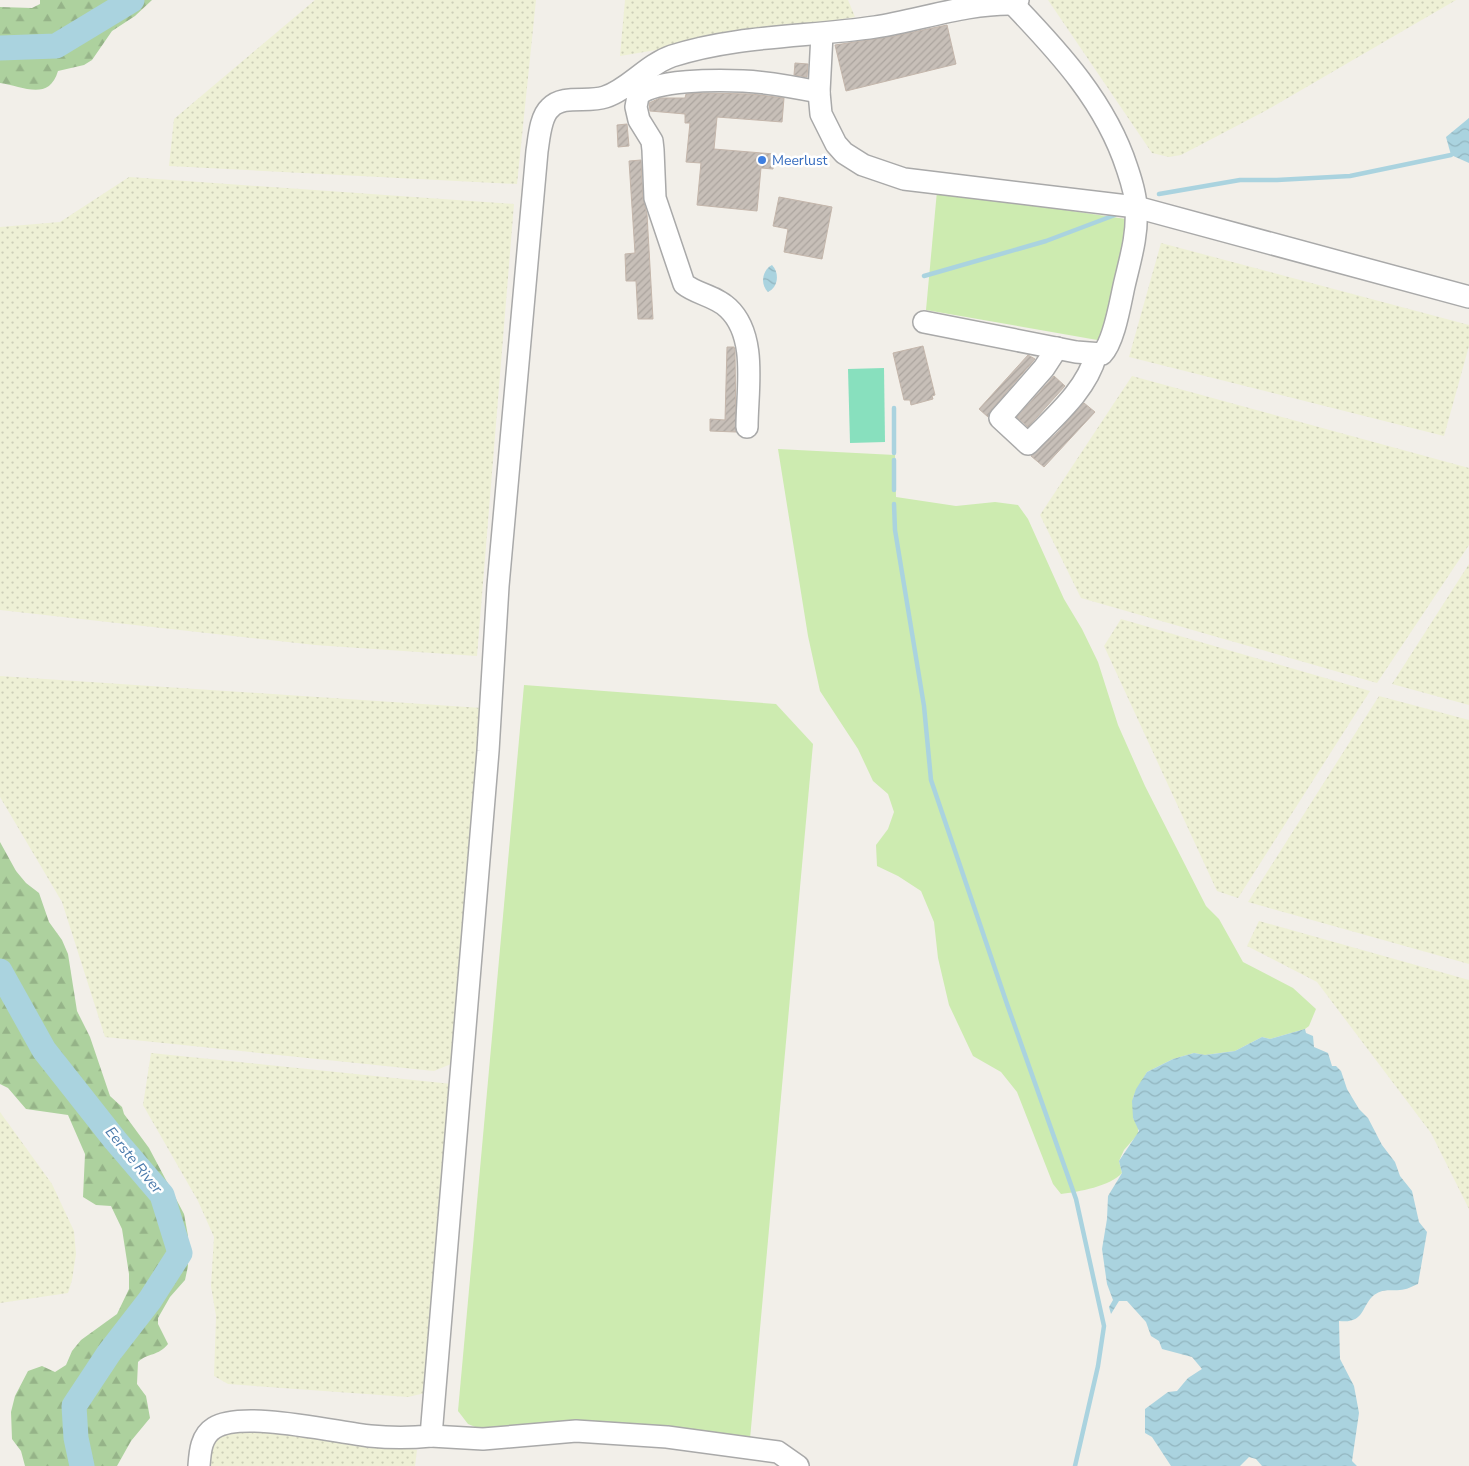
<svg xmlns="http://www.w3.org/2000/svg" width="1469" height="1466" font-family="'Nunito Sans',sans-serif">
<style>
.farmland{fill:url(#farmland-dots)}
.grass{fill:#cdebb0}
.forest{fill:url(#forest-firs)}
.pitch{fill:#88e0be}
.water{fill:url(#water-waves)}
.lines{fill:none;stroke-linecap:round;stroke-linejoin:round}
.stream{stroke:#aad3df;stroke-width:4.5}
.river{stroke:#aad3df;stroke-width:25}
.building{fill:url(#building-hatch);stroke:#c4b6ab}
.minor-casing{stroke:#a9a9a9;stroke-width:24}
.minor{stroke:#fff;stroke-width:21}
.shop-dot{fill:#3f7fe0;stroke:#fff;stroke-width:2}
.labels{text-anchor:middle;stroke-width:5;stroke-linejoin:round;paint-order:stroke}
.shop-label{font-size:14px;fill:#366cbe;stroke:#fff;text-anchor:start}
.water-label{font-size:15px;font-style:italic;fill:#4a7aab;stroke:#fff}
</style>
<defs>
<pattern id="farmland-dots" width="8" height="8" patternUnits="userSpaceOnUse" patternTransform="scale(1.25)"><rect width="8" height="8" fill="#eef0d5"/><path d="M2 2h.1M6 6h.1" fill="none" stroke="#ccceb7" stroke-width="1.8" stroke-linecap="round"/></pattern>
<pattern id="forest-firs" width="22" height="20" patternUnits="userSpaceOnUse" patternTransform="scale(1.25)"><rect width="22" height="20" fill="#add19e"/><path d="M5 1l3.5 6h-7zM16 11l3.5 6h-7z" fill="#95b388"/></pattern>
<pattern id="water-waves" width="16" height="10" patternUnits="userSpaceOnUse" patternTransform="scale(1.25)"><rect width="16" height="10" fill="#aad3df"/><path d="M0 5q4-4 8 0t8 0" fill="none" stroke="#92b5bf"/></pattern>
<pattern id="building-hatch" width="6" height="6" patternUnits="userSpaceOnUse" patternTransform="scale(1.25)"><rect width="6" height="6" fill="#c7bfb8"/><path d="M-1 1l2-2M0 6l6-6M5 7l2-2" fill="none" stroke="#aba49e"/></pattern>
</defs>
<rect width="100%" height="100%" fill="#f2efe9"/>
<!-- farmland -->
<g class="farmland">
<path d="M 315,0 L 536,0 L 517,184 L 169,166 L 174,119 Z"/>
<path d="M 625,0 L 848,0 L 855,17 L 620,56 Z"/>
<path d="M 1048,0 L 1456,0 L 1267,110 L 1181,155 L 1169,157 L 1152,153 Z"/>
<path d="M 129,177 L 514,204 L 477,656 L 315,645 L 0,610 L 0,227 L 60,222 Z"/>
<path d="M 1161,243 L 1469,325 L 1469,346 L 1444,436 L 1129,357 Z"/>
<path d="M 1132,376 L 1469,468 L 1469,545 L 1377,683 L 1081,598 L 1040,515 Z"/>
<path d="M 1469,564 L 1469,705 L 1392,684 Z"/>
<path d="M 1121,619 L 1370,691 L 1238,898 L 1217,891 L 1104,646 Z"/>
<path d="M 0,676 L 482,708 L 463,962 L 451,1064 L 434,1071 L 105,1037 L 62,902 L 0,797 Z"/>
<path d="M 1379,696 L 1469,720 L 1469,964 L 1248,902 Z"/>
<path d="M 1259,921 L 1469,980 L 1469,1209 L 1431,1133 L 1317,982 L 1247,946 Z"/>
<path d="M 151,1053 L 452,1084 L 425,1393 L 408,1397 L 228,1384 L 214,1376 L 216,1316 L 211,1286 L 214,1237 L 198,1201 L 143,1105 Z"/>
<path d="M 0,1112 L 52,1184 L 74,1231 L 76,1254 L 72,1280 L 68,1293 L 0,1303 Z"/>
<path d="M 243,1429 L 417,1450 L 415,1466 L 205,1466 L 206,1453 L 223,1434 Z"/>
</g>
<!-- grass -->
<g class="grass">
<path d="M 937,191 L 1126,219 L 1132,225 L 1103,341 L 926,310 Z"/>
<path d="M 778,449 L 895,455 L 896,497 L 956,506 L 995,502 L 1018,505 L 1028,519 L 1064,599 L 1082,629 L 1098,662 L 1118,725 L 1145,786 L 1206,906 L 1219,919 L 1243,962 L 1293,988 L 1316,1009 L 1309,1026 L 1305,1029 L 1270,1039 L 1262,1037 L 1235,1051 L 1205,1055 L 1194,1053 L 1173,1059 L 1147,1072 L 1133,1097 L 1133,1118 L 1138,1126 L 1138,1134 L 1124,1150 L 1119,1161 L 1122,1173 C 1111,1186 1078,1192 1061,1194 L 1053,1184 L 1017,1092 L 1001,1072 L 973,1056 L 949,1005 L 938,958 L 934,922 L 921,891 L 898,876 L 877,866 L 876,845 L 888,829 L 894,812 L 888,794 L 873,781 L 858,749 L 820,691 L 808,636 Z"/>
<path d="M 524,685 L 776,704 L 813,744 L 750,1439 L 485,1431 L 468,1424 L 458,1411 Z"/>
</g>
<!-- forest -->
<g class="forest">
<path d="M 40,0 L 152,0 L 135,16 L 112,31 L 92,60 L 84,65 L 58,71 C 49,102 22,86 0,83 L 0,7 L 32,8 L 40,4 Z"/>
<path d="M 0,842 L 16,871 L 26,883 L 39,893 L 49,922 L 62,940 L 68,954 L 77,1011 L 90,1037 L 110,1096 L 122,1107 L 124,1114 L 149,1148 L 184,1214 L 188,1236 L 188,1266 L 185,1280 L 170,1297 L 158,1318 L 158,1324 L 168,1344 C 159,1356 147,1353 138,1362 L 137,1384 L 146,1396 L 150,1418 L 131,1441 L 117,1466 L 25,1466 L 21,1451 L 12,1439 L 11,1412 L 15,1396 L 28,1371 L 42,1366 L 55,1372 L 66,1365 L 72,1351 L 81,1340 L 117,1314 L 129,1289 L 129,1274 L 122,1229 L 111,1206 L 96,1205 L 83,1197 L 85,1154 L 68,1115 L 26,1109 L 8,1088 L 0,1084 Z"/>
</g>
<!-- pitch -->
<path class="pitch" d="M 884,368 L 885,442 L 850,443 L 848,369 Z"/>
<!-- water -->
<g class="water">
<path d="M 1469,118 L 1469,163 L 1451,155 L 1446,137 Z"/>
<path d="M 772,265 C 780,273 778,288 768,292 C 760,285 762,270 772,265 Z"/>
<path d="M 1305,1029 L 1306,1033 L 1313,1036 L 1314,1047 L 1328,1053 L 1332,1066 L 1336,1066 L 1341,1071 L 1347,1089 L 1359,1109 L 1368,1118 L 1382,1145 L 1395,1162 L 1400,1176 L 1412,1191 L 1419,1222 L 1427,1232 L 1418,1284 C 1413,1286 1406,1290 1400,1290 C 1389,1291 1384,1288 1374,1295 C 1361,1306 1365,1324 1339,1321 L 1340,1359 L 1354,1386 L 1359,1413 L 1352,1461 L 1357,1466 L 1262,1466 L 1256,1459 L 1249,1457 L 1240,1466 L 1171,1466 L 1152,1437 L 1145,1433 L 1145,1409 L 1168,1392 L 1177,1391 L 1188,1378 L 1202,1369 L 1192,1357 L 1162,1349 L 1159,1341 L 1151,1336 L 1146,1322 L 1127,1301 L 1119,1301 L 1111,1314 L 1109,1307 L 1113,1300 L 1107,1284 L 1102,1249 L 1107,1219 L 1108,1196 L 1122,1173 L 1119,1161 L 1139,1131 L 1133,1118 L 1132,1101 L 1136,1089 L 1147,1072 L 1173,1059 L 1194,1053 L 1205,1055 L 1235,1051 L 1262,1037 L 1270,1039 Z"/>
</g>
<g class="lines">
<!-- stream -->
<g class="stream">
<path d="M 1159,194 L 1240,180 L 1277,180 L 1350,176 L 1451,155"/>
<path d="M 924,276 L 1046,241 L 1115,215"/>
<path d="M 894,408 L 894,453"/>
<path d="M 894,460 L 894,490"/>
<path d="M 894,504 L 895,530 L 924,706 L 931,780 L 1007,1004 L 1076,1199 L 1104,1326 L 1098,1366 L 1075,1466"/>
</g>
<!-- river -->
<g class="river">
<path d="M 0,48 L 56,46 L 132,0"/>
<path d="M 0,971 L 44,1050 L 115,1140 L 162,1195 L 180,1253 L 150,1300 L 109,1353 L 74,1406 L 76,1438 L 82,1466"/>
</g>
</g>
<!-- building -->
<g class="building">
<path d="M 947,25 L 956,64 L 846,91 L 835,45 L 894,36 Z"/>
<path d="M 795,63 L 808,64 L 807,77 L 794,75 Z"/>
<path d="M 704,93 L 751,94 L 784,98 L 782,122 L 717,117 L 714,149 L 774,154 L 773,169 L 761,168 L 757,211 L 697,205 L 701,163 L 686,162 L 690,123 L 685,123 L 685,114 L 650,111 L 649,103 L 660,98 L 685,98 L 686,94 Z"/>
<path d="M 627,124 L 629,146 L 618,147 L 617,125 Z"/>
<path d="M 641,160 L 643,199 L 647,214 L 653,319 L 638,319 L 636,281 L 626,281 L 625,254 L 635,253 L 629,161 Z"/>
<path d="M 779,197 L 832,207 L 822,259 L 784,252 L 788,229 L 773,226 Z"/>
<path d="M 923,346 L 935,395 L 932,396 L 933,399 L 911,405 L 910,400 L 904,400 L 893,353 Z"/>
<path d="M 727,347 L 734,347 L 735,350 L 736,432 L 710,431 L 710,419 L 725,420 Z"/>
<path d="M 1028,355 L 1035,359 L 991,410 L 988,417 L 979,409 Z"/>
<path d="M 1054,376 L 1065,386 L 1028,427 L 1017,417 Z"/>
<path d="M 1084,403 L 1095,412 L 1044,467 L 1031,456 L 1057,433 Z"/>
</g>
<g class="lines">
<!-- minor casing -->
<g class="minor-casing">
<g id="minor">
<path d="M 822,34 L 819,92 L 821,114 L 836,144 L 844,153 L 863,165 L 904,179 L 1136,207 L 1469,297"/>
<path d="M 924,322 L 1076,352 L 1102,354 C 1114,342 1120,304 1124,286 C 1130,260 1138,235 1136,208 C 1136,194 1131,180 1127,168 C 1106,103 1060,53 1013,4"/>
<path d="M 1057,348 L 1044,368 L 1000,418 L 1028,444 C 1054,417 1086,391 1096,355"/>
<path d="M 747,427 C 747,390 758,336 728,308 C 716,296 696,294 684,284 L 655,198 L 653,150 L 652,141 L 639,120 L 636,107 L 638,96 C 651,79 720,80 743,81 C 768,82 794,87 819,92"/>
<path d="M 431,1436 L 483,1439 L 576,1431 L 667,1437 L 778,1452 L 798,1466"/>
<path d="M 199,1466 C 200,1452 201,1436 214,1428 C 242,1410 334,1432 370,1436 C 390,1438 411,1438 431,1436 L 488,751 L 498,586 L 537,151 C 539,139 540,117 550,108 C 563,94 588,103 605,97 C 629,89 646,65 672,56 C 737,35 808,37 875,27 C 920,20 967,3 1013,4 L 1018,0"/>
</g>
</g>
<!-- minor -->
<use href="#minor" class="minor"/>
</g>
<!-- markers -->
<circle class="shop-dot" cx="762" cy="160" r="5"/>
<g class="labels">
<!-- shop labels -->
<g class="shop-label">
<text x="772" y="165">Meerlust</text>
</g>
<!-- water labels -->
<g class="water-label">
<text transform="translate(134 1160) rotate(51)" y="5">Eerste River</text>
</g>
</g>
</svg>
